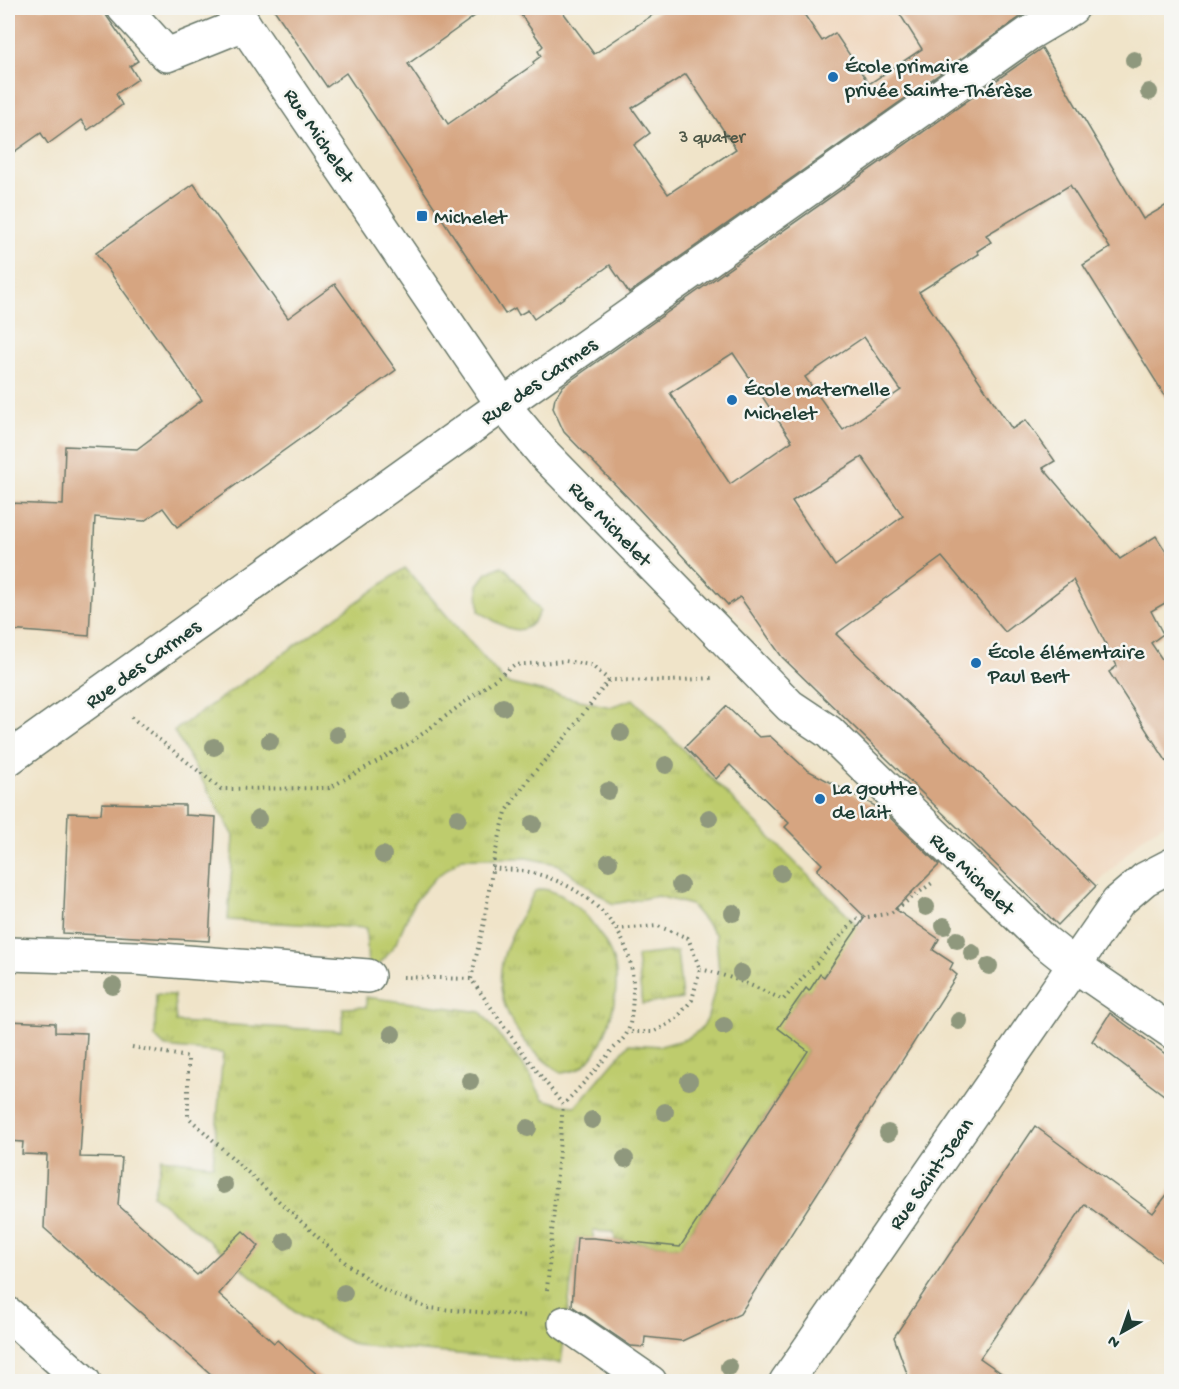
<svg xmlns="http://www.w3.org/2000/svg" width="1179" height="1389" font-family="'Gochi Hand',sans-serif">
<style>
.built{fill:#f0d6bc}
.grass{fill:url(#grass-tufts);stroke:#6e8450;stroke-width:1.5}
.building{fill:#d6a581;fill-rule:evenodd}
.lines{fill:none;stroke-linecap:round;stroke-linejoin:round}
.minor-casing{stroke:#687768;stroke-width:36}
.path{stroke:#687768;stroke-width:4;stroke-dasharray:1.5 4.5;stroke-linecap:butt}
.minor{stroke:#fff;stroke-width:33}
.tree{fill:#8f987d}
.poi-dot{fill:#1f6fb2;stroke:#f6f6f2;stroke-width:2}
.labels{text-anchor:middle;stroke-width:5;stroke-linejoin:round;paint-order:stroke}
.number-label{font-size:18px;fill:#4d5747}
.poi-label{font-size:21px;fill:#1f3d34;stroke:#f6f6f2;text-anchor:start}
.street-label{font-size:21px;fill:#1f3d34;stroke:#f6f6f2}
</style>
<defs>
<pattern id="grass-tufts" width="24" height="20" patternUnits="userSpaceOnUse" patternTransform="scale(1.5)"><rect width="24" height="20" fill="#becc6d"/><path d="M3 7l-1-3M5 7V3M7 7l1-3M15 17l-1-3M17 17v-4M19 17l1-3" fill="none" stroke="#9aa75a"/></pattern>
</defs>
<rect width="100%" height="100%" fill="#f6f6f2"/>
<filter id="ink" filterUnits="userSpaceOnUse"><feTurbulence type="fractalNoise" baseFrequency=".0167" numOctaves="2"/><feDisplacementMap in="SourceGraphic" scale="12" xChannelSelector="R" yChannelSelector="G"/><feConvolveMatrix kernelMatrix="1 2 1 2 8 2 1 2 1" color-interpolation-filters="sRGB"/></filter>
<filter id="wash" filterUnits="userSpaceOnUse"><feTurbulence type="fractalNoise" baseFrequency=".008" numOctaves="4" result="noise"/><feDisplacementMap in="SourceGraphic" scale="24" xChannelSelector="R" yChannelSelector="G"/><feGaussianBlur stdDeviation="1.35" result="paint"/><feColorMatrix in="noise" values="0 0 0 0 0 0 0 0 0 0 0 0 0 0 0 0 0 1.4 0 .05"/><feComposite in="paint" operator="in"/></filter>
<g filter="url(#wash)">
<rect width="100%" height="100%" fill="#f0e4c9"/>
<!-- built -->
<g class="built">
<path d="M 688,8 L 923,8 L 957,60 L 775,137 Z"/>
<path d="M 788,229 L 901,390 L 1095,551 L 1171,674 L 1171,820 L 1144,836 L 1058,925 L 728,605 L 638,508 L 566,434 L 575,426 L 560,422 L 554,414 L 553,403 L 557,394 L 562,390 L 576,387 L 572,379 Z"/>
</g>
<!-- grass -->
<g class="grass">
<path d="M 502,566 L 509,572 L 540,611 C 525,645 501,625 479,611 L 478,585 L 487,573 Z"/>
<path d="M 405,568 L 506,683 L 610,707 L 633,699 L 864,932 L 809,991 L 805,989 L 779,1028 L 808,1051 L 680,1247 L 615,1240 L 614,1232 L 593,1231 L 593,1239 L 577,1239 L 561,1363 L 355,1345 L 301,1317 L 153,1195 L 162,1158 L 213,1165 L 223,1053 L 165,1047 L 155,1037 L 156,994 L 174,995 L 176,1022 L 342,1031 L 343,1008 L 366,1007 L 366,997 L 481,1012 L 528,1072 L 543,1099 L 563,1105 L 576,1106 L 629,1044 L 661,1046 L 686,1039 L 700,1030 L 707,1020 L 719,973 L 716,935 L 691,905 L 658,896 L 613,904 L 557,864 L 527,858 L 462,858 L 436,877 L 414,902 L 396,943 L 385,958 L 377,966 L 368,968 L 366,928 L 228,920 L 234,836 L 174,731 Z"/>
<path d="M 542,889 C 575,893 608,937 615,967 C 621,994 605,1053 580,1068 C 575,1071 567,1072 562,1073 C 520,1047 487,1000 506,949 C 513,929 525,910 535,891 Z"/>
<path d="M 677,951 L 682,999 L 642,1004 L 637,956 Z"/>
</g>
<g id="blocks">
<!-- building -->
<g class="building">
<path d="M 8,8 L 101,8 L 138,61 L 130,66 L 138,79 L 116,94 L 122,105 L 88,130 L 81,120 L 48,144 L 41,133 L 8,156 Z"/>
<path d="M 273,8 L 486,8 L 408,64 L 448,124 L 534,64 L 533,62 L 541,56 L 538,51 L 543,46 L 516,8 L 560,8 L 594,54 L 663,8 L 800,8 L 822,41 L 835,33 L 869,84 L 922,49 L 896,8 L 1018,8 L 1023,15 L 629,293 L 610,265 L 534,319 L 528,310 L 519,315 L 515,308 L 505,314 L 346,73 L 327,87 ZM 686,74 L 736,149 L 668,194 L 634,145 L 650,133 L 632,108 Z"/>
<path d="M 1042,48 L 1143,219 L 1172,202 L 1172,407 L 1083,265 L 1110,248 L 1070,185 L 986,235 L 991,242 L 977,251 L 979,254 L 919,292 L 1012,429 L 1026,420 L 1055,461 L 1043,468 L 1120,559 L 1156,536 L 1172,561 L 1172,599 L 1151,611 L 1163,634 L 1151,643 L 1172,674 L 1172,770 L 1109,672 L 1117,666 L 1073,580 L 1005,632 L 942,557 L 836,634 L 1096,886 L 1058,925 L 782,657 L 740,597 L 728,605 L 638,508 L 564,432 L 553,408 L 555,398 L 563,386 ZM 864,337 L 901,390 L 843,430 L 805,377 ZM 733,353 L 792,441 L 730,484 L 670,393 ZM 862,457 L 903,516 L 835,566 L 792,501 Z"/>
<path d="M 194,184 L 288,318 L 335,284 L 396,370 L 177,527 L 163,508 L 144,521 L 95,517 L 89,636 L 8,630 L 8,503 L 63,505 L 65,446 L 137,449 L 202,400 L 96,253 Z"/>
<path d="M 726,706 L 759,737 L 770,736 L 807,770 L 881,809 L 939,865 L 895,909 L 939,939 L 933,950 L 953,963 L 950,969 L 957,975 L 740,1314 L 682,1341 L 645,1337 L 644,1347 L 631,1346 L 572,1306 L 577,1238 L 593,1238 L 680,1247 L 808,1051 L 778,1028 L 806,988 L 809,991 L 820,974 L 824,977 L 865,917 L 817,870 L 822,864 L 785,827 L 789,823 L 730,765 L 716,779 L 685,747 Z"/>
<path d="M 102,803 L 185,805 L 185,815 L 216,817 L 209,941 L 63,933 L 68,813 L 101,814 Z"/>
<path d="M 1110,1013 L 1172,1059 L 1172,1101 L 1092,1041 Z"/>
<path d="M 8,1021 L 55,1023 L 55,1032 L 87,1033 L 80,1157 L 122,1158 L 118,1205 L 197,1275 L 243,1231 L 259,1246 L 219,1294 L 274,1343 L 277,1340 L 326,1382 L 220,1382 L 44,1228 L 47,1155 L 22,1154 L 23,1142 L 8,1141 Z"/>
<path d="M 1035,1126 L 1153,1213 L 1172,1188 L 1172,1269 L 1085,1204 L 980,1358 L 1014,1382 L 910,1382 L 894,1337 Z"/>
</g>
</g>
</g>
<g filter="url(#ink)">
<use href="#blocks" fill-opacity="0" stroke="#687768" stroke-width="1.5"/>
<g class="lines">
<!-- minor casing -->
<g class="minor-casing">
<g id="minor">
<path d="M 124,8 L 167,55 L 244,24"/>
<path d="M 233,8 L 503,405 L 543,453 L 790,706 L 829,732 L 1044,941 L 1074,965 L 1172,1032"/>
<path d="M 8,759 L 463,433 L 1028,34 L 1072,8"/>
<path d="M 8,954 L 135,958 L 368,976"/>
<path d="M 8,1314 L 84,1382"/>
<path d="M 565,1323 L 650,1382"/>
<path d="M 786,1382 L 1118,902 L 1145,879 L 1172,865"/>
</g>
</g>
<!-- path -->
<g class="path">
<path d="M 131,717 L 221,789 L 329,788 L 410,743 L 514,665 L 565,661 L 591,665 L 609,680 L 670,681 L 712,678"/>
<path d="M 492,868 C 505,870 520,869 533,873 C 587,886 634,929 633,988 C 633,999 632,1023 627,1033 C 624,1039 617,1045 612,1050 C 597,1069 580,1087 563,1105"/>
<path d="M 617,929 L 658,926 L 688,938 L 700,969 L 692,1000 L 675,1020 L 654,1032 L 627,1032"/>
<path d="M 700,969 C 730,976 757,987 783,1000 L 856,919 L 891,913 L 932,883"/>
<path d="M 403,977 L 471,979"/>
<path d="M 132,1047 L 188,1057 L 188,1117 L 348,1265 L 383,1290 L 428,1308 L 529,1316"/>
<path d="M 547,1290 L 563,1105 L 521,1050 L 471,979 L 484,922 L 494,858 L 506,812 L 530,777 L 564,739 L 609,680"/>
</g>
<!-- minor -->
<use href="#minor" class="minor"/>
</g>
<!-- trees -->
<g class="tree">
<circle cx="1134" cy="60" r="9"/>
<circle cx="1149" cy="92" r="9"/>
<circle cx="402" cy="701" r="9"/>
<circle cx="503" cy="707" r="9"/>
<circle cx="621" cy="733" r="9"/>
<circle cx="337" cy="735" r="9"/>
<circle cx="270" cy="741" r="9"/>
<circle cx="214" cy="747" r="9"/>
<circle cx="666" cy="765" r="9"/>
<circle cx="608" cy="791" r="9"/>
<circle cx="458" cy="818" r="9"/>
<circle cx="709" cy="818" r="9"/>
<circle cx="258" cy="819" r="9"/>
<circle cx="533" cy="824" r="9"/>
<circle cx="383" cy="855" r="9"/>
<circle cx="609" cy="862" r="9"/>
<circle cx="781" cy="873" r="9"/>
<circle cx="680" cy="885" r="9"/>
<circle cx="926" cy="907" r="9"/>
<circle cx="733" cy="913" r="9"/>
<circle cx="944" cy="926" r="9"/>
<circle cx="957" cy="940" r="9"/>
<circle cx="972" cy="953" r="9"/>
<circle cx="989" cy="966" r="9"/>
<circle cx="741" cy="973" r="9"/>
<circle cx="113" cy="986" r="9"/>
<circle cx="959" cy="1021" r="9"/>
<circle cx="724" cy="1026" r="9"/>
<circle cx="392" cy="1034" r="9"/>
<circle cx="470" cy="1081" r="9"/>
<circle cx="689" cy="1081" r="9"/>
<circle cx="665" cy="1112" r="9"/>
<circle cx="592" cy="1120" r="9"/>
<circle cx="528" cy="1128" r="9"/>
<circle cx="888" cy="1133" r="9"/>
<circle cx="625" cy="1159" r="9"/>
<circle cx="224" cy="1185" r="9"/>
<circle cx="285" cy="1241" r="9"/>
<circle cx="344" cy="1293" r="9"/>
<circle cx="729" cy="1367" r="9"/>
</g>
</g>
<!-- markers -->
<g class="poi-dot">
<circle cx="833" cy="77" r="6"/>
<rect x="416" y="210" width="12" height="12" rx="3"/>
<circle cx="732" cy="400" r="6"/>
<circle cx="976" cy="663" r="6"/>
<circle cx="820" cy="799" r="6"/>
</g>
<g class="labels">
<!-- number labels -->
<g class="number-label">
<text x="712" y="142">3 quater</text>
</g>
<!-- poi labels -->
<g class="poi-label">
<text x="845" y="72">École primaire<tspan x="845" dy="24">privée Sainte-Thérèse</tspan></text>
<text x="434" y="223">Michelet</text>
<text x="744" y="395">École maternelle<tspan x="744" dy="24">Michelet</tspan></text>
<text x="988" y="658">École élémentaire<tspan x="988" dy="24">Paul Bert</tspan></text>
<text x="832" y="794">La goutte<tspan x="832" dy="24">de lait</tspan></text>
</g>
<!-- street labels -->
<g class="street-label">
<text transform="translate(320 135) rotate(56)" y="7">Rue Michelet</text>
<text transform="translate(538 380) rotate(-35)" y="7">Rue des Carmes</text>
<text transform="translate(611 523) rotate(46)" y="7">Rue Michelet</text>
<text transform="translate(142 663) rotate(-36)" y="7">Rue des Carmes</text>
<text transform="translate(973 873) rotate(44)" y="7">Rue Michelet</text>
<text transform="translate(930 1173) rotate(-55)" y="7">Rue Saint-Jean</text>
</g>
</g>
<!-- margin -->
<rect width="1179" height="1389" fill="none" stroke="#f6f6f2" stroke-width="30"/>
<!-- north arrow -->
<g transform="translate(1122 1332) rotate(220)" stroke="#f6f6f2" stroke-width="4.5" paint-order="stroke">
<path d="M0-4.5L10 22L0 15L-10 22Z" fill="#1f3d34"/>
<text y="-9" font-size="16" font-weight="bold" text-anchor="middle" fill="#1f3d34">N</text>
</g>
</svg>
